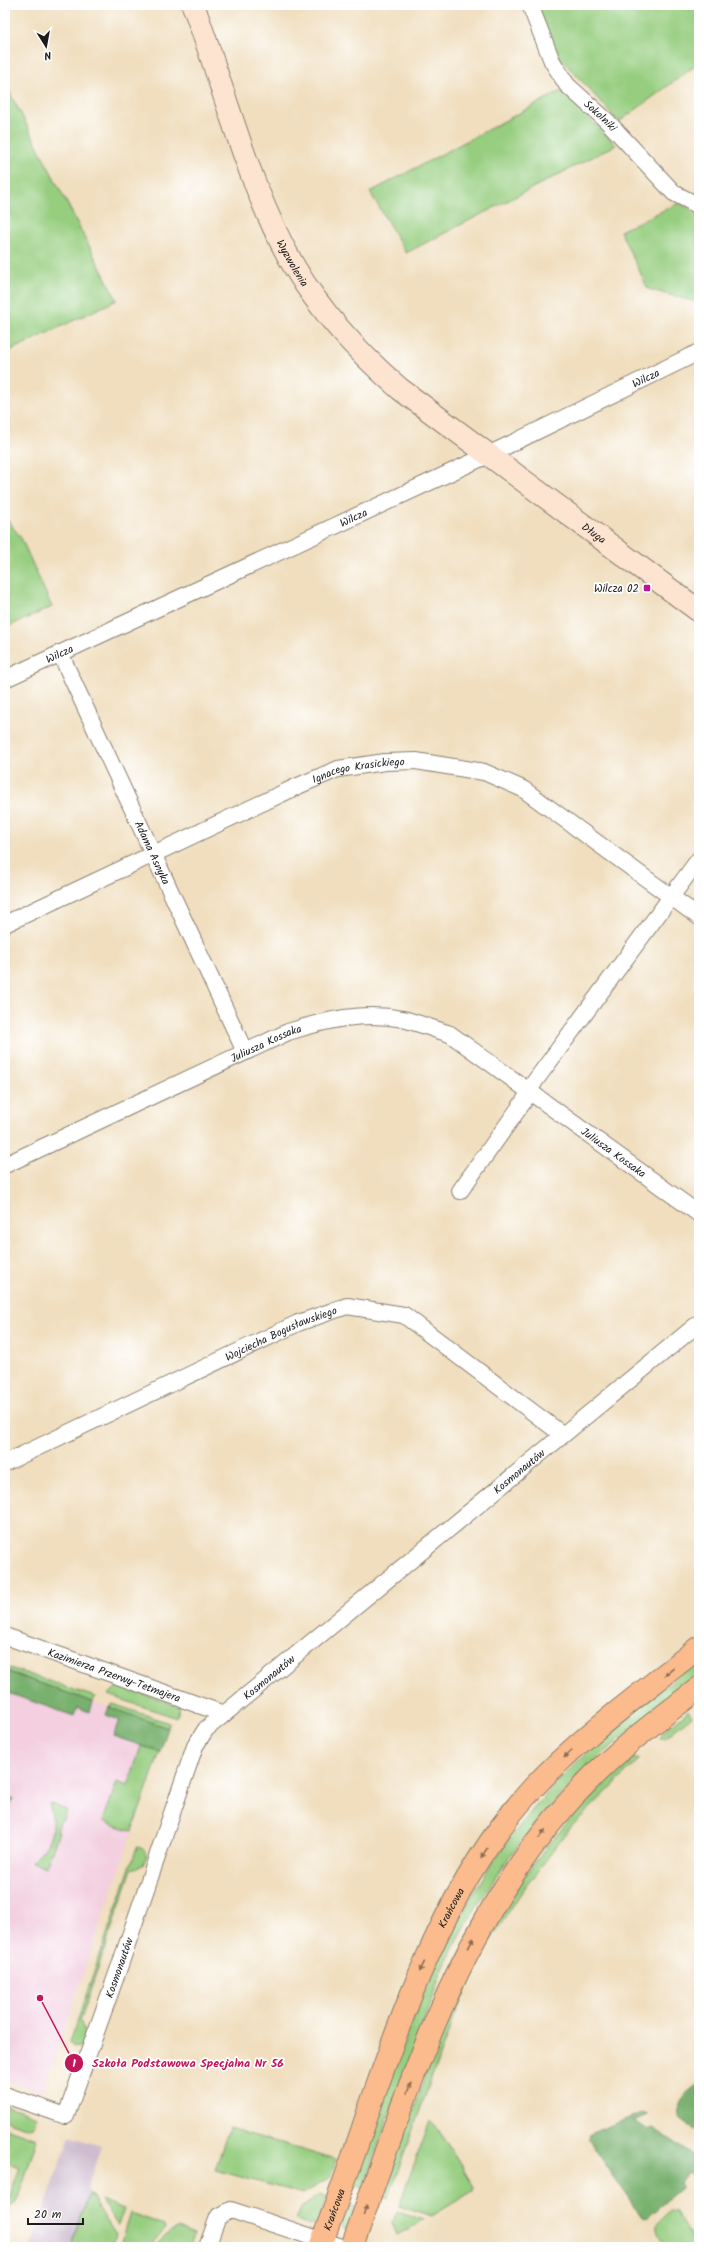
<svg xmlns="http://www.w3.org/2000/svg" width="704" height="2252" font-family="Kalam,sans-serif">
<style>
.built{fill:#f3cfe0}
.industrial{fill:#cfbdcf}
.green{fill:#96cd7f;stroke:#59744e}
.forest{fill:#78b06e;stroke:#4a6645}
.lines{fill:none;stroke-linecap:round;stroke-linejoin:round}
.street-casing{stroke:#867d6d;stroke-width:18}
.secondary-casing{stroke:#867d6d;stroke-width:24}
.primary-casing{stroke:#867d6d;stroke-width:24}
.street{stroke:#fff;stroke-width:16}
.secondary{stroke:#fde4d1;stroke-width:22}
.primary{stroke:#fbbb8c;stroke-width:22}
.oneway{fill:#8c6c54}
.poi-dot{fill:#b5179e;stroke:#fff;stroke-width:1.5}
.labels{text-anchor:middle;stroke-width:3.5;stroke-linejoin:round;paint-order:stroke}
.street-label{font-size:11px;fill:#1c1c1c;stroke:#fff}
.poi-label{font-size:11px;fill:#1c1c1c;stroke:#fff;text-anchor:end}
.leader{fill:none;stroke:#c2185b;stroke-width:1.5}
.callout-dot{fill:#c2185b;stroke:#fff;stroke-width:1.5}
.mark-label{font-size:12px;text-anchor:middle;font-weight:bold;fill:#fff}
.callout-label{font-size:12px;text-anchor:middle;font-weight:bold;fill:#c2185b;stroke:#fff;stroke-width:3.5;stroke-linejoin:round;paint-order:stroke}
</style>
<rect width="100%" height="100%" fill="#fff"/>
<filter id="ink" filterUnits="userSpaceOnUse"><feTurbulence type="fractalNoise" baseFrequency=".025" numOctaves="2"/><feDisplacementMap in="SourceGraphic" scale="8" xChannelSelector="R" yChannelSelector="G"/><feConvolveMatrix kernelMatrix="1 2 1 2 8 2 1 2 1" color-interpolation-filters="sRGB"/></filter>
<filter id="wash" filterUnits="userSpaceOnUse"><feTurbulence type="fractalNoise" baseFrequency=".012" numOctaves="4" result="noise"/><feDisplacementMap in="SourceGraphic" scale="16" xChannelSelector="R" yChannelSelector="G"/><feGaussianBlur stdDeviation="0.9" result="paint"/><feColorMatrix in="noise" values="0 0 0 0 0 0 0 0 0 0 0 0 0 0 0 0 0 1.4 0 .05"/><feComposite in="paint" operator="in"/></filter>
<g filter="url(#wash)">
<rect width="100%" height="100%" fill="#f0debe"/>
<!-- built -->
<path class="built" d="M 5,1671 L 168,1728 L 43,2092 L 5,2080 Z"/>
<!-- industrial -->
<path class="industrial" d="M 70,2136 L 101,2146 L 87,2189 L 89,2194 L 71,2247 L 35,2247 L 31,2246 Z"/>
<!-- green -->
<g class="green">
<path d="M 537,5 L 699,5 L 699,63 L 619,122 L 553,50 Z"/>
<path d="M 5,83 L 117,300 L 5,353 Z"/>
<path d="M 561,91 L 616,145 L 406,253 L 370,192 Z"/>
<path d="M 679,203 L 699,214 L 699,303 L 648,289 L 620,231 Z"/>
<path d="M 5,517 L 21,538 L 52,607 L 5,628 Z"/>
<path d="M 699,1659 L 699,1674 C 658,1708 615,1741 577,1778 C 521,1834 475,1901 441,1973 L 363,2187 L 354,2184 C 390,2084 421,1980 476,1889 C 503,1843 540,1798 578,1761 C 615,1724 659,1693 699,1659 Z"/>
<path d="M 10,1668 L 95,1697 L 93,1702 L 9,1672 Z"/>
<path d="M 119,1685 L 180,1707 L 177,1716 L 174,1717 L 108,1695 Z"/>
<path d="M 113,1704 L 169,1723 L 168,1728 L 109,1707 Z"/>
<path d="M 688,1711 L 692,1716 L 665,1738 L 660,1738 L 665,1730 Z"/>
<path d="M 141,1746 L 160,1752 L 132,1831 L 103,1821 L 117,1782 L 128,1786 Z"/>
<path d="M 632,1758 L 639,1760 L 571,1827 L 523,1890 L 477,1961 L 448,2033 L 388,2198 L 383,2196 L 441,2031 L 496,1918 L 536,1860 L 570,1819 L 612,1776 Z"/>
<path d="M 5,1795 L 13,1798 L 5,1822 Z"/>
<path d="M 49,1803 L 66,1810 L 63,1820 L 61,1819 L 57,1832 L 59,1832 L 46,1867 L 31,1862 C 52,1843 56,1831 49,1803 Z"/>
<path d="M 137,1847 L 144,1849 L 147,1854 L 143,1865 L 132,1869 L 80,2021 L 86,2034 L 81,2047 L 73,2046 L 70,2042 Z"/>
<path d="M 5,2105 L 37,2116 L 33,2127 L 28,2128 L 5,2120 Z"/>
<path d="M 430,2121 L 438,2129 L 474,2187 L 473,2191 L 432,2216 L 399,2205 Z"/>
<path d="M 5,2128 L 37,2139 L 18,2198 L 15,2204 L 5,2210 L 5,2198 L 9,2199 L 20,2167 L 5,2162 Z"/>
<path d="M 229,2128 L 336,2160 L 330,2178 L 303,2194 L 215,2170 Z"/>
<path d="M 89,2193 L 115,2234 L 111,2247 L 71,2247 Z"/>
<path d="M 320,2195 L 326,2197 L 318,2221 L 308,2224 L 296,2220 L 301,2208 Z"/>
<path d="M 101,2200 L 124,2209 L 118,2226 Z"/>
<path d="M 347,2204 L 356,2207 L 347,2229 L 343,2229 L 341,2224 Z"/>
<path d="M 397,2211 L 424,2220 L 397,2235 L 392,2223 Z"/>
<path d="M 670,2211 L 677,2212 L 696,2247 L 667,2247 C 655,2227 651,2227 670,2211 Z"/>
<path d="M 130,2213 L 165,2225 L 166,2229 L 148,2247 L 134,2247 L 130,2243 L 128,2245 L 121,2241 Z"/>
<path d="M 178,2229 L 194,2235 L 190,2247 L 154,2247 L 171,2231 Z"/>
</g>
<!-- forest -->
<g class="forest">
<path d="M 5,1671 L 93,1702 L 90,1712 L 77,1708 L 74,1716 L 5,1692 Z"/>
<path d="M 109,1707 L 168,1728 L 160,1752 L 113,1736 L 119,1720 L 106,1715 Z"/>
<path d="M 699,2084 L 699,2131 L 680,2120 C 675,2101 685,2095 699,2084 Z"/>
<path d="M 642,2113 L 648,2115 L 635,2121 L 648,2130 L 653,2128 L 694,2155 L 699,2153 L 699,2172 L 693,2177 L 690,2174 L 680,2183 L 682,2187 L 646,2218 L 642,2217 L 588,2139 L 589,2134 Z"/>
</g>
</g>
<g filter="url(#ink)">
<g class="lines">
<!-- street casing -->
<g class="street-casing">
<g id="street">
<path id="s1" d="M 530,5 L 552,61 L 567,85 L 607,121 L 674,193 L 699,206"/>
<path id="s2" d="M 60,653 L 245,1052"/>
<path id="s3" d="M 5,679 L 488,455 L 699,352"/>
<path id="s4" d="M 5,924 L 298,786 L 338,769 L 385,762 L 416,761 L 484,772 L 523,789 L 699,917"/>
<path id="s5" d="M 5,1165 L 288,1032 C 326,1020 363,1011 403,1019 C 418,1023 434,1029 450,1034 L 699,1214"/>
<path d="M 460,1191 L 524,1101 L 535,1081 L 699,859"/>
<path id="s6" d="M 5,1463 L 298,1323 L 347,1306 L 404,1315 L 563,1435"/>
<path id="s7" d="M 5,1636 L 224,1714"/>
<path id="s8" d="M 5,2095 L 66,2116 L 120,1965 L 195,1746 L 206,1729 L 699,1323"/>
<path d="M 207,2247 L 218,2217 L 231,2210 L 342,2247"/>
</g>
</g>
<!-- secondary casing -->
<g class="secondary-casing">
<g id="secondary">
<path id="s9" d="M 193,5 C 226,92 248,188 295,268 C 322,314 361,355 400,389 L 699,611"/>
</g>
</g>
<!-- primary casing -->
<g class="primary-casing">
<g id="primary">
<path id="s10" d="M 320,2247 C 339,2197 357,2146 374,2095 C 412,1987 453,1876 532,1789 C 582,1735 643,1693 699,1647"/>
<path d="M 352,2247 C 411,2081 463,1907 590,1779 C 623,1745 662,1717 699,1688"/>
</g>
</g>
<!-- street -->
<use href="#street" class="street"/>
<!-- secondary -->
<use href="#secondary" class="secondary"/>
<!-- primary -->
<use href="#primary" class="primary"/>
</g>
<!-- one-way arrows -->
<defs><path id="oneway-solid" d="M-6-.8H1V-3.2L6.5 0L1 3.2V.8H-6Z"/></defs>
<g class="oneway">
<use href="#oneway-solid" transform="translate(669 1672) rotate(141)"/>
<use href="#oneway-solid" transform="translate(568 1754) rotate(136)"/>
<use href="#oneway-solid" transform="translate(542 1834) rotate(-51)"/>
<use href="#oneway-solid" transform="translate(484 1853) rotate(124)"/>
<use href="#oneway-solid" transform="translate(471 1943) rotate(-62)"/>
<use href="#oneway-solid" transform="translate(422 1967) rotate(116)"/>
<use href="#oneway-solid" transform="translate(409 2088) rotate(-70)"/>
<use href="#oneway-solid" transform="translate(365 2210) rotate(-71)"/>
</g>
</g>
<!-- markers -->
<rect class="poi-dot" x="643" y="584" width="8" height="8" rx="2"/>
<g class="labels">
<!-- street labels -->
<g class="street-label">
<text dy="4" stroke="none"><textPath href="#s1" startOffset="134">Sokolniki</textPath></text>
<text dy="4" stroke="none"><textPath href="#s9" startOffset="277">Wyzwolenia</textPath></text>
<text dy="4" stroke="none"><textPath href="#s3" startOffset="708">Wilcza</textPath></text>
<text dy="4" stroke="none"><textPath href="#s3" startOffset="384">Wilcza</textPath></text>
<text dy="4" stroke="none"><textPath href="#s9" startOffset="685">Długa</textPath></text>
<text dy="4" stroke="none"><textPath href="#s3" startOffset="60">Wilcza</textPath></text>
<text dy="4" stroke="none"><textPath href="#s4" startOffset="387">Ignacego Krasickiego</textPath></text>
<text dy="4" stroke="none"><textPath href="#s2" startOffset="220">Adama Asnyka</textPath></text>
<text dy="4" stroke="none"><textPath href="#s5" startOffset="288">Juliusza Kossaka</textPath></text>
<text dy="4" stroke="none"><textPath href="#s5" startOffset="681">Juliusza Kossaka</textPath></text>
<text dy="4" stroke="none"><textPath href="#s6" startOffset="305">Wojciecha Bogusławskiego</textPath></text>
<text dy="4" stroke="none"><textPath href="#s8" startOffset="882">Kosmonautów</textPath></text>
<text dy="4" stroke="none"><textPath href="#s7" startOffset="116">Kazimierza Przerwy-Tetmajera</textPath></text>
<text dy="4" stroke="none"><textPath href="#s8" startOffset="558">Kosmonautów</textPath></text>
<text dy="4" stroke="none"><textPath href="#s10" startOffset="364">Krańcowa</textPath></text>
<text dy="4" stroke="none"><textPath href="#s8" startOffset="222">Kosmonautów</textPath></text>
<text dy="4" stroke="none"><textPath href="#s10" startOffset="40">Krańcowa</textPath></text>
</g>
<!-- poi labels -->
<g class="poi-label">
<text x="639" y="592">Wilcza 02</text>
</g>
</g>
<!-- callouts -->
<path class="leader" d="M40 1998L74 2063"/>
<g class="callout-dot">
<circle cx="40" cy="1998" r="4"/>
<circle cx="74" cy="2063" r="10"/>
</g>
<g class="mark-label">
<text x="74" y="2067">1</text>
</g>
<g class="callout-label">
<text x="188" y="2067">Szkoła Podstawowa Specjalna Nr 56</text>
</g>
<!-- margin -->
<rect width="704" height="2252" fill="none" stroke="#fff" stroke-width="20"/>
<!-- north arrow -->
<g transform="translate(46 46) rotate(169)" stroke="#ffffff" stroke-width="3" paint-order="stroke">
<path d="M0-3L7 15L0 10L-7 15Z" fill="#1c1c1c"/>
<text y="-6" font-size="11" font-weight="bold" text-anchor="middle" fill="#1c1c1c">N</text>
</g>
<!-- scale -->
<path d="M28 2218v6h55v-6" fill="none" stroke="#1c1c1c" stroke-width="2"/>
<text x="34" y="2218" font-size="12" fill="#1c1c1c" stroke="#ffffff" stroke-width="3" paint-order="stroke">20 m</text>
</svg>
